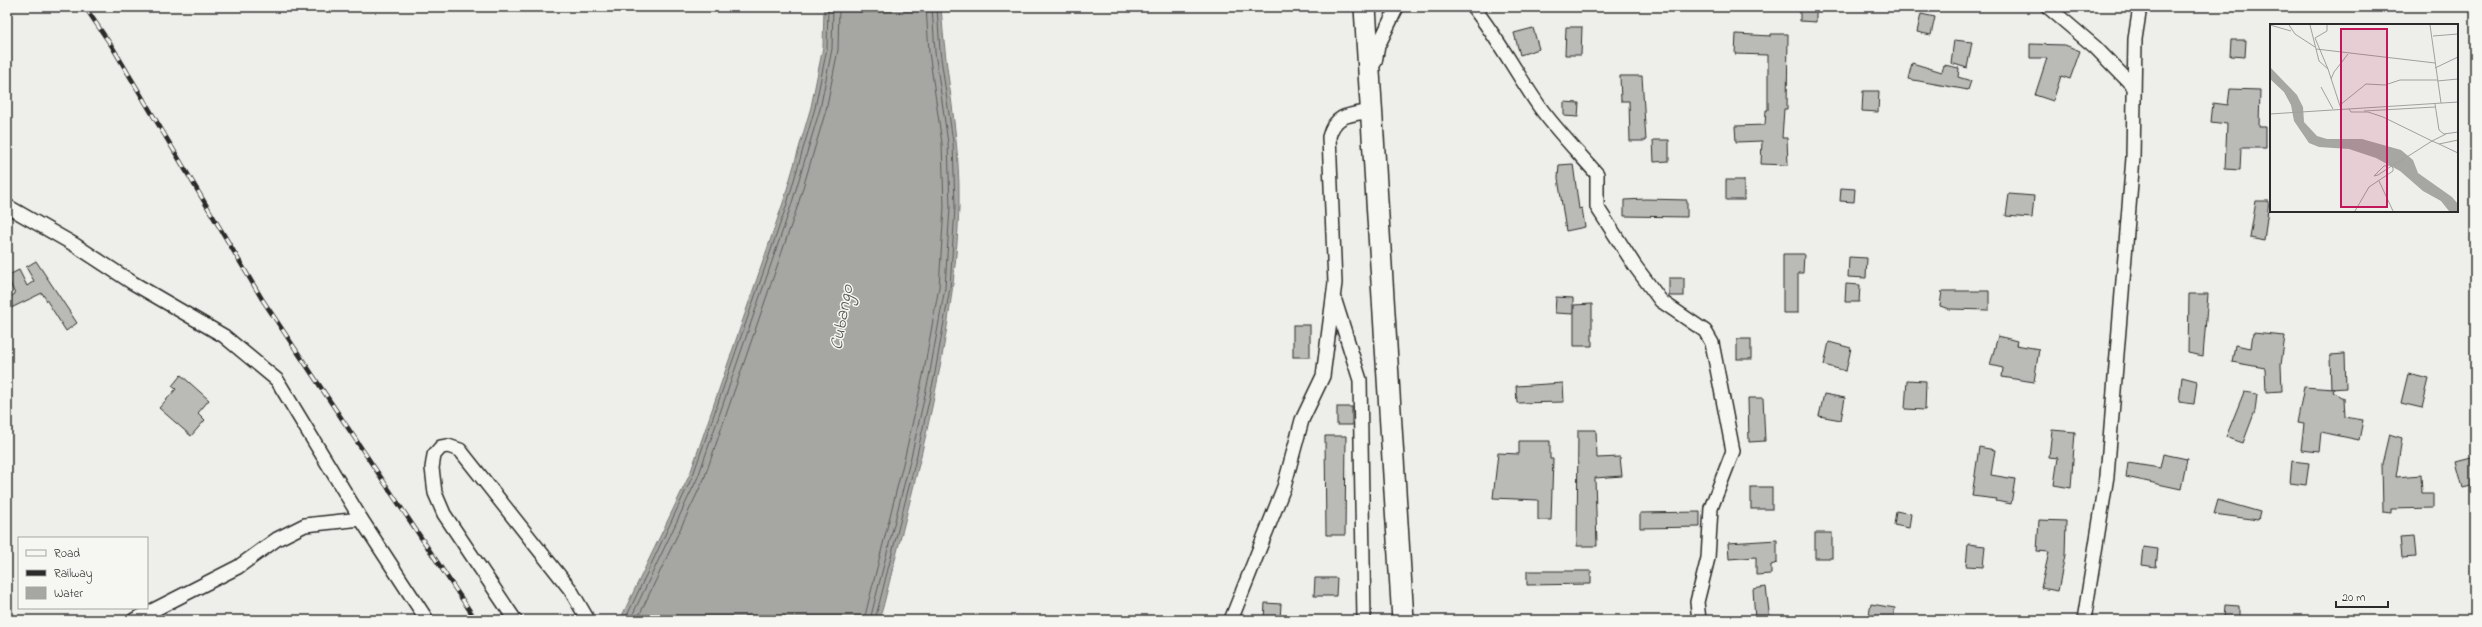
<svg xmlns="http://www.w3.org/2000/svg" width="2482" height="627" font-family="'Indie Flower',sans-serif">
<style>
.water{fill:#a6a6a3;stroke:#757573}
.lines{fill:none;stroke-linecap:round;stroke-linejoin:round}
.shore{stroke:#5c5c5b;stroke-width:1}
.building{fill:#babab7;stroke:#2b2b2b}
.minor-casing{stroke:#2b2b2b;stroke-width:16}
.primary-casing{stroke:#2b2b2b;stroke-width:24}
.minor{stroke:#f6f6f2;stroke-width:13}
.primary{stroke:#f6f6f2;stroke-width:21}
.rail-casing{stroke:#2b2b2b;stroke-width:4.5}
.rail{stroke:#f6f6f2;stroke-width:3;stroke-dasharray:9;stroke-linecap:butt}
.labels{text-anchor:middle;stroke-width:3;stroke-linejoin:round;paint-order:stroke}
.water-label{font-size:18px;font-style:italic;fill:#565655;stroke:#f6f6f2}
.inset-road{fill:none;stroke:#a0a09e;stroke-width:1}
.view{fill:#c2185b;fill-opacity:0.15;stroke:#c2185b;stroke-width:2}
.inset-edge{fill:none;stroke:#2b2b2b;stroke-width:2}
</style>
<rect width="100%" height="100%" fill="#eeeeea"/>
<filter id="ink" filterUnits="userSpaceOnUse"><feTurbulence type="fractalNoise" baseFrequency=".025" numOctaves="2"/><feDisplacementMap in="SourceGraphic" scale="8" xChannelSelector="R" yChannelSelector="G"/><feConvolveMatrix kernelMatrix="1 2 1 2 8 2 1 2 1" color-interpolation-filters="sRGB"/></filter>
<g filter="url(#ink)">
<!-- water -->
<path class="water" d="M 824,7 L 941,7 C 945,74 961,140 959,208 C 954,344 916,476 883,607 L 879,620 L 620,620 L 690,474 L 783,203 L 811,107 L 823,47 Z"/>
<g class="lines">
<!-- shore -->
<g class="shore">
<path d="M 625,620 L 693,475 L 787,204 L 815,108 L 827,48 L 828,7"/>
<path d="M 630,620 L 698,477 L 791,206 L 820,109 L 832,49 L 833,7"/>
<path d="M 637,620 L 704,479 L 797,208 L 826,110 L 838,50 L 839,7"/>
<path d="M 864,620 L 905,456 L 923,376 L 939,287 L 944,207 L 942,143 L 929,52 L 926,7"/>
<path d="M 870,620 L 911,457 L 929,377 L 945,288 L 950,207 L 948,143 L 935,52 L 932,7"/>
<path d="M 875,620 L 916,459 L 934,378 L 950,288 L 955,207 L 953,142 L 940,51 L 937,7"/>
</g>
</g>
<!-- building -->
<g class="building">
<path d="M 1800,7 L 1816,7 L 1816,22 L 1800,21 Z"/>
<path d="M 1921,14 L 1935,17 L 1931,35 L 1917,32 Z"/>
<path d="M 1566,27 L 1582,27 L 1581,55 L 1565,55 Z"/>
<path d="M 1533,28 L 1539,49 L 1520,55 L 1514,33 Z"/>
<path d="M 1736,34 L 1771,36 L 1771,34 L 1788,34 L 1787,109 L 1784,109 L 1782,138 L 1787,138 L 1788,165 L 1761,164 L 1762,141 L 1736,142 L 1735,126 L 1765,125 L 1766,110 L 1768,110 L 1768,55 L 1735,54 Z"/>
<path d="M 1954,40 L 1972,42 L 1967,68 L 1951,63 Z"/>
<path d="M 2231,40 L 2246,40 L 2245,57 L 2230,56 Z"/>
<path d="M 2030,44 L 2065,45 L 2080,51 L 2070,79 L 2061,76 L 2053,101 L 2035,95 L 2047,58 L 2030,58 Z"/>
<path d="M 1912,63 L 1942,72 L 1944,65 L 1959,68 L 1958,77 L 1971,81 L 1968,90 L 1908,79 Z"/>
<path d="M 1620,76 L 1642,76 L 1646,141 L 1630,141 L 1629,101 L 1621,101 Z"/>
<path d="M 2230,89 L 2260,90 L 2259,126 L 2266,126 L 2266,148 L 2241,148 L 2240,170 L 2225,169 L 2227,124 L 2211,122 L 2213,103 L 2228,105 Z"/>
<path d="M 1863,91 L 1879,91 L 1878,112 L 1862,111 Z"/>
<path d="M 1564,102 L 1579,103 L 1578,117 L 1564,116 Z"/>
<path d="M 1653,140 L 1669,140 L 1669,161 L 1654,162 Z"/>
<path d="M 1573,164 L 1579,209 L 1582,208 L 1585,227 L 1566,231 L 1558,178 L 1559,165 Z"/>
<rect x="1726" y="180" width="18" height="20"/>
<path d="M 1841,188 L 1855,189 L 1854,202 L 1840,201 Z"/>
<path d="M 2009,194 L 2034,196 L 2032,218 L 2006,216 Z"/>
<path d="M 1645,199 L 1687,200 L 1687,217 L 1624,216 L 1624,200 Z"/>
<path d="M 2256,201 L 2269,201 L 2264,241 L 2250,238 Z"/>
<path d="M 1783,254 L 1804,254 L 1803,273 L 1798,273 L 1798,313 L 1783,313 Z"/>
<path d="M 1849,257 L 1867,258 L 1866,278 L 1848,277 Z"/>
<path d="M 36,261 L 77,323 L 66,331 L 42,293 L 7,310 L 7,299 L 15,294 L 7,276 L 19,270 L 27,286 L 34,281 L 26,267 Z"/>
<rect x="1669" y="278" width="15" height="18"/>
<path d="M 1846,284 L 1860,285 L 1859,302 L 1845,302 Z"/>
<path d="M 1942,291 L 1989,291 L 1989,310 L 1949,309 L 1940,306 Z"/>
<path d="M 2189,294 L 2208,294 L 2203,356 L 2188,353 Z"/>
<path d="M 1556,297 L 1573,298 L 1573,314 L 1555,313 Z"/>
<path d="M 1592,304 L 1592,346 L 1574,346 L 1574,305 Z"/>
<rect x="1293" y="325" width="17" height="32"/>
<path d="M 2253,333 L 2285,336 L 2281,365 L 2282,391 L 2266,392 L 2265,368 L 2232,362 L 2235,345 L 2251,348 Z"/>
<path d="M 1998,336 L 2017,341 L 2016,345 L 2039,349 L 2034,382 L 2002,377 L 2003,368 L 1990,365 Z"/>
<rect x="1737" y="339" width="14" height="20"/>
<path d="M 1829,342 L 1851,348 L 1846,371 L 1824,365 Z"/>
<path d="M 2345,354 L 2346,388 L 2331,389 L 2330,355 Z"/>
<path d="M 2408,374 L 2429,379 L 2422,408 L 2401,403 Z"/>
<path d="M 181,375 L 209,400 L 198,413 L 205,420 L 191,436 L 159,408 L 176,389 L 172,386 Z"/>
<path d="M 2182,377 L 2197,381 L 2194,404 L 2179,402 Z"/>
<path d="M 1907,380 L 1926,381 L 1925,410 L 1905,409 Z"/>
<path d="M 1563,383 L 1564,402 L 1517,403 L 1516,386 Z"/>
<path d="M 2304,387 L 2334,389 L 2333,392 L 2344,398 L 2345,417 L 2363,420 L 2359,440 L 2321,432 L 2319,452 L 2301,450 L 2304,424 L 2297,423 Z"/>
<path d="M 2244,392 L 2257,394 L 2255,411 L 2243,443 L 2226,437 Z"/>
<path d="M 1824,394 L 1845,398 L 1841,420 L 1819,416 Z"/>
<path d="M 1748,398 L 1763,398 L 1765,441 L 1749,442 Z"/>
<rect x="1337" y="407" width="15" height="18"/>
<path d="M 1578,430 L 1596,430 L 1597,458 L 1620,457 L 1622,476 L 1595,478 L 1597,546 L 1577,546 Z"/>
<path d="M 2052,430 L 2075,432 L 2071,488 L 2054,485 L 2058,458 L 2049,457 Z"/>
<path d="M 2389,434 L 2402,438 L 2396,477 L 2421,475 L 2422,493 L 2433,493 L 2433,508 L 2391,509 L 2391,513 L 2383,512 L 2382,464 Z"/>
<path d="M 1325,436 L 1346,436 L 1345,535 L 1326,535 Z"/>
<path d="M 1519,441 L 1550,441 L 1550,459 L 1553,459 L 1551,520 L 1538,520 L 1538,500 L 1493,498 L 1498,453 L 1519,454 Z"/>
<path d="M 1979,447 L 1995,450 L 1991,475 L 2015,479 L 2011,504 L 1996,501 L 1997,499 L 1972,496 Z"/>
<path d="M 2163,454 L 2187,459 L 2181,489 L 2126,477 L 2128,463 L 2160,468 Z"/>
<path d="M 2475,457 L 2475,485 L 2463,488 L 2456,462 Z"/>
<path d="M 2292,461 L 2309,463 L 2306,485 L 2290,483 Z"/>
<rect x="1751" y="487" width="21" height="22"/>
<path d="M 2218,500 L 2260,512 L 2258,520 L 2214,514 Z"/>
<path d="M 1896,511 L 1911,514 L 1909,528 L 1894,525 Z"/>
<path d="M 1700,512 L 1700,527 L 1640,528 L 1640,513 Z"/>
<path d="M 2039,520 L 2066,521 L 2065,555 L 2058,591 L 2041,588 L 2049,552 L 2037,551 Z"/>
<rect x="1815" y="533" width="17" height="25"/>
<path d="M 2414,536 L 2416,557 L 2402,558 L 2400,537 Z"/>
<path d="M 1777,540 L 1777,563 L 1771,565 L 1771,574 L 1756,575 L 1756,557 L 1729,559 L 1728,543 Z"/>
<path d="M 1968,544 L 1985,546 L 1983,567 L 1966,566 Z"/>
<path d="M 2143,547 L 2158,549 L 2156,567 L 2141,565 Z"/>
<path d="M 1527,571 L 1591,571 L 1591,584 L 1527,585 Z"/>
<path d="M 1315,578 L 1337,578 L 1336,596 L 1314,596 Z"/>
<path d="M 1766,587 L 1770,620 L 1755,620 L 1753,589 Z"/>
<path d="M 1265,603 L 1281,604 L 1280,620 L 1264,619 Z"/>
<path d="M 1871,604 L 1895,608 L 1893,620 L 1868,620 Z"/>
<path d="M 2225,605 L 2239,606 L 2239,620 L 2224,619 Z"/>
</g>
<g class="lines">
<!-- minor casing -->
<g class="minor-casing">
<g id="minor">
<path d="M 1473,7 C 1498,38 1516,73 1539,106 C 1556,130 1578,152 1597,174 L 1597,207 L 1635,266 L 1661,301 L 1705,331 L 1712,343 L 1733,451 L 1711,508 L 1708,558 L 1697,602 L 1699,620"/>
<path d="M 2048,7 L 2095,47 L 2132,85"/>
<path d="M 1375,62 L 1378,46 L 1397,7"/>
<path d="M 7,206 L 75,245 L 133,283 L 224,336 L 277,380 L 361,519 L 427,620"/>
<path d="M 1335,301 L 1360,380 L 1364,620"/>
<path d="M 134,620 L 238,567 L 277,539 L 305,525 L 361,519"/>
<path d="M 515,620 L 444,514 L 435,493 L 432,468 L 434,455 L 441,447 L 448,446 L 460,450 L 570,589 L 588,620"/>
<path d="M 1231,620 L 1284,487 L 1302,420 L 1323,376 L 1335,283 L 1329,137 C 1335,113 1351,115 1372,111"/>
<path d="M 2084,620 L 2107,476 L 2133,158 L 2135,39 L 2140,7"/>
</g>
</g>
<!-- primary casing -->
<g class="primary-casing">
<path id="primary" d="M 1365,7 L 1403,620"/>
</g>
<!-- minor -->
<use href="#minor" class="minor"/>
<!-- primary -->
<use href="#primary" class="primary"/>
<!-- rail casing -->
<g class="rail-casing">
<path id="rail" d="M 85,7 L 113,48 L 262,299 L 476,620"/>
</g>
<!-- rail -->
<use href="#rail" class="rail"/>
</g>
</g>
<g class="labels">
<!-- water labels -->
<g class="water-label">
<text transform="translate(841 317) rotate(-80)" y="6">Cubango</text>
</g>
</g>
<!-- overview -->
<g transform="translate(2270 24)">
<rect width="188" height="188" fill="#eeeeea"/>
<path d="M 0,43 L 27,71 L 33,83 L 34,98 L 47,112 L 57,115 L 92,115 L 131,126 L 143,136 L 148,149 L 182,173 L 188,180 L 188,187 L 179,187 L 171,177 L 153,167 L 130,147 L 106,134 L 79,125 L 49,123 L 39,119 L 24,97 L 21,81 L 14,68 L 0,55 Z" fill="#a6a6a3"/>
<path class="inset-road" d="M 0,1 L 21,7M 19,1 L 25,10 L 45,23M 40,1 L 49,37 L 58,45 L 71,85M 57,1 L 57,7 L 45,14 L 58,45M 160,1 L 171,79M 163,12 L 188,10M 46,25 L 165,39M 165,44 L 188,33M 61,55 L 64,48 L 78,30M 167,57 L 188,55M 51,63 L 63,85M 165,80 L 169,106 L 174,110 L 188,108M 70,81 L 96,60 L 115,61 L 130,56 L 167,56M 79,85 L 81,88 L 98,88 L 113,93 L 162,117 L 176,110M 94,87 L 165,83M 0,90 L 188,78M 169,120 L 188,129M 109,157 L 123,187M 85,187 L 99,163 L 123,147 L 123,144 L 120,141 L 114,142 L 104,152 L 108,151 L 120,143 L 140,131 L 151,124 L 154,122 L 162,117 L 169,120 L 188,116"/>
<path class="view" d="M 71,5 L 117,5 L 117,183 L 71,183 Z"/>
<rect width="188" height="188" class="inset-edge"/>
</g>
<!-- margin -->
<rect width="2482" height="627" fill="none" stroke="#f6f6f2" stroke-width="24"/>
<rect x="12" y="12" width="2458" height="603" fill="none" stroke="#2b2b2b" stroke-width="1.5" filter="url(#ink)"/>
<!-- legend -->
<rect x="18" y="537" width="130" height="72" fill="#f6f6f2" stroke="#a5a5a2"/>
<rect x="26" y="550" width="20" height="6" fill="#f6f6f2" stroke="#a5a5a2"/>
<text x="54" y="557" font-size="12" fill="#2b2b2b">Road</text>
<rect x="26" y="570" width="20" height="6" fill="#2b2b2b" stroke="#a5a5a2"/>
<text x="54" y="577" font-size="12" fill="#2b2b2b">Railway</text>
<rect x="26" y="587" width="20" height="12" fill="#a6a6a3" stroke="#a5a5a2"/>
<text x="54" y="597" font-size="12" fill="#2b2b2b">Water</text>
<!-- scale -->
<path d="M2336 601v6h52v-6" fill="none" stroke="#2b2b2b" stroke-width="2"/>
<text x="2342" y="601" font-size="12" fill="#2b2b2b" stroke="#f6f6f2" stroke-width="3" paint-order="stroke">20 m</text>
</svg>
